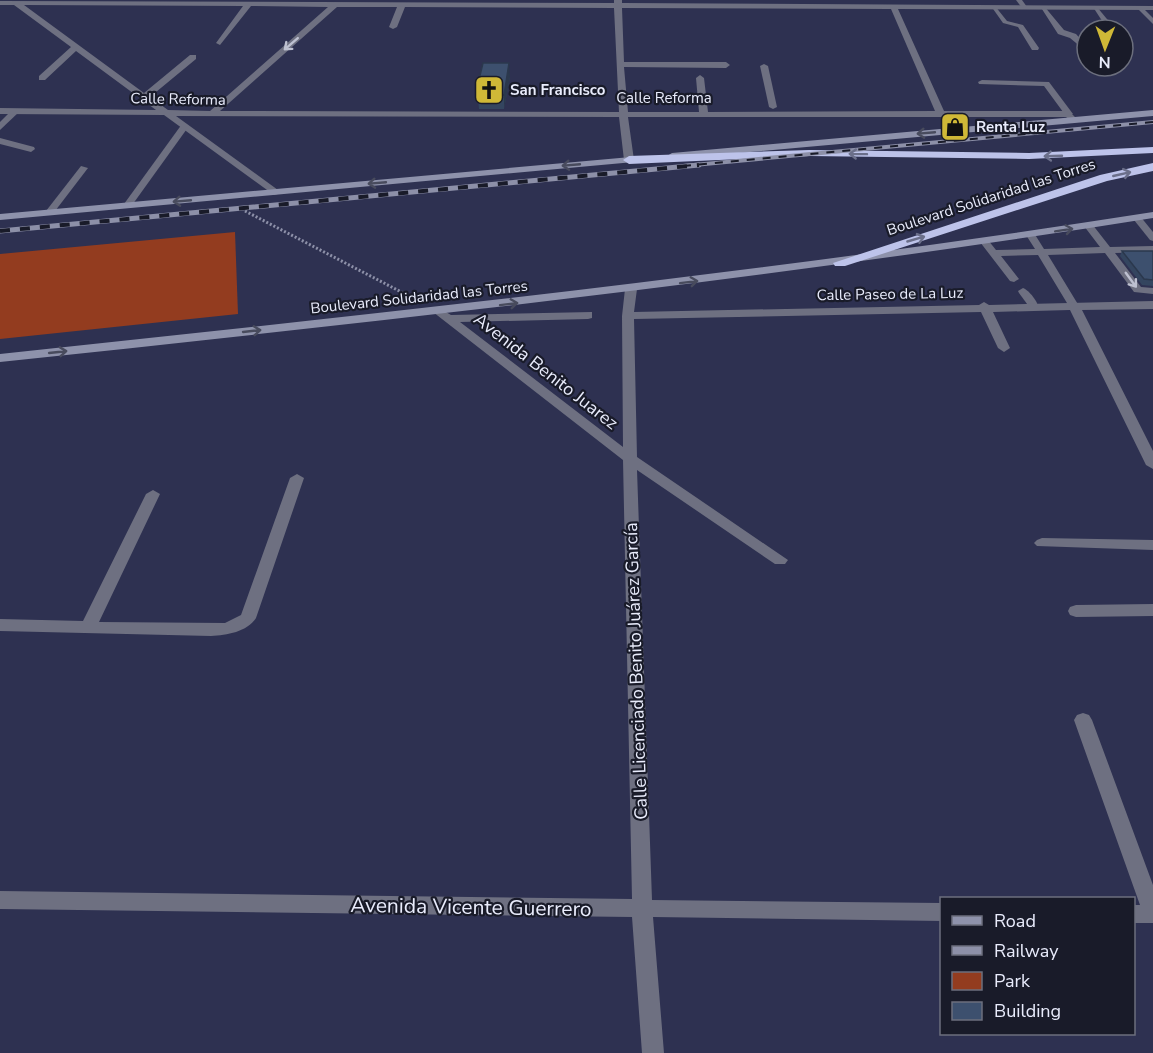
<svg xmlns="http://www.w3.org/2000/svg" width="1153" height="1053" font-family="'Nunito Sans',sans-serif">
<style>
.green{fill:#933c1f}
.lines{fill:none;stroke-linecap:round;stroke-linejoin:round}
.path{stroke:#8d90a8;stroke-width:3;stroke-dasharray:2 2;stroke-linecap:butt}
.lane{fill:#6e7081;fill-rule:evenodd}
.street{fill:#6e7081;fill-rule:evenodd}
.secondary{fill:#8e92ab;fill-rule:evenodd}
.highway{fill:#bdc3ea;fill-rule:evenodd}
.rail-far1-casing{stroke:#8d90a8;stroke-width:4}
.rail-casing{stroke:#8d90a8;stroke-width:5}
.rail-far1{stroke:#191b29;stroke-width:2;stroke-dasharray:8;stroke-linecap:butt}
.rail{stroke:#191b29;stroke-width:4;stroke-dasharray:10;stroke-linecap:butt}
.wall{fill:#34455f}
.shaded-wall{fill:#2b384d}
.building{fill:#3d506e;stroke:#2b384d;stroke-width:1.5}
.oneway{stroke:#bec1d1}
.oneway2{stroke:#484b5d}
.oneway3{stroke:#6b6f8a}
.labels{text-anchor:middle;stroke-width:4.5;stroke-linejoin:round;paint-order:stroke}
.far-poi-label{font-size:15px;font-weight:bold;fill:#e9ecfc;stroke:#191b29;text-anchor:start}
.far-street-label{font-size:15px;fill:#e9ecfc;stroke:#191b29}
.street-label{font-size:18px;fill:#e9ecfc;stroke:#191b29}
.near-street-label{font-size:21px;fill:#e9ecfc;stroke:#191b29}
</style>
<rect width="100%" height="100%" fill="#2e3151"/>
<!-- green -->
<path class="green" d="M 235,232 L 238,314 L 0,339 L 0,254 Z"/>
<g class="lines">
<!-- path -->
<path class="path" d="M 245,211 L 409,296"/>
<!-- lane -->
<g class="lane">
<path d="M 1016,0 L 1022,0 L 1027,7 L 1022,8 Z"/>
<path d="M 991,6 L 995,6 L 1007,21 L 1023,25 L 1039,48 L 1038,50 L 1032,50 L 1018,27 L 1003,23 Z"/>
<path d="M 1040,6 L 1044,6 L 1064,30 L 1076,34 L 1087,46 L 1087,52 L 1070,38 L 1058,34 Z"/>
<path d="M 1093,7 L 1097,7 L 1116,30 L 1108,30 Z"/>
<path d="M 1138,7 L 1142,7 L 1153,18 L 1153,24 L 1138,9 Z"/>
<path d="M 764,64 L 768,66 L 777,107 L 773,109 L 769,107 L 760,66 Z"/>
<path d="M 982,80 L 1049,82 L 1073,114 L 1066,116 L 1044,86 L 979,84 L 978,82 Z"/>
<path d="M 12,110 L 19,112 L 0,130 L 0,122 Z"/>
<path d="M 182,124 L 189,126 L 130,208 L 124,208 L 124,204 Z"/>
<path d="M 0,138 L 34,147 L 35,149 L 31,152 L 0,144 Z"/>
<path d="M 81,166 L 88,168 L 52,215 L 46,215 L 46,211 Z"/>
<path d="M 1134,216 L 1140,216 L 1153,232 L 1153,241 L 1150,240 L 1134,220 Z"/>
<path d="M 1089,223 L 1092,224 L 1110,247 L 1153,246 L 1153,252 L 1115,253 L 1141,287 L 1153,288 L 1153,294 L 1134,292 L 1105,253 L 1048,255 L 1079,306 L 1078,308 L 1070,308 L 1038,255 L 1001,256 L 1019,279 L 1014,282 L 1010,281 L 980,242 L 988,240 L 996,250 L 1035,249 L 1026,235 L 1031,232 L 1034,233 L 1044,249 L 1100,247 L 1084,226 Z"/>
<path d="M 1023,288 C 1029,290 1039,303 1038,308 L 1030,308 L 1019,293 L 1018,291 Z"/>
</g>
<!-- street -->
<g class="street">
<path d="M 614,0 L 622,0 L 622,3 L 1153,6 L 1153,10 L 898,9 L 944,111 L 1069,111 L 1078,120 L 1073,123 L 1066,117 L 628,117 L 634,160 L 629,163 L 624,160 L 619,117 L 176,116 L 278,190 L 278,194 L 274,195 L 164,115 L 0,114 L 0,108 L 156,110 L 76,51 L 45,80 L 39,80 L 39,76 L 71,47 L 14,5 L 0,5 L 0,1 L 614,3 ZM 24,5 L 243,6 L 216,43 L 220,45 L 251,6 L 328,7 L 210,111 L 168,110 L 150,97 L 196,59 L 196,55 L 190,55 L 144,93 ZM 337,7 L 397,7 L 389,27 L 393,29 L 397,27 L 405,7 L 614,8 L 619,112 L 220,111 ZM 622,8 L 891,9 L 935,111 L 708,112 L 704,78 L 700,75 L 696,78 L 699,112 L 628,112 L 624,67 L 726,68 L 730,65 L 726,62 L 624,62 Z"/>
<path d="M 631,286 L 637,289 L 634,312 L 979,305 L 984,302 L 989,305 L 1153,301 L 1153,309 L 1082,310 L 1153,451 L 1153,469 L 1146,465 L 1070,310 L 993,312 L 1010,348 L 1004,352 L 998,348 L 981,312 L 634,319 L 637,457 L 788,560 L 785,564 L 775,564 L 637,470 L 652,900 L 942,903 L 942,921 L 653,917 L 664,1053 L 642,1053 L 632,917 L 0,909 L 0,891 L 632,899 L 623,460 L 433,312 L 439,308 L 451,315 L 592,312 L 592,318 L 588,319 L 460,322 L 623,447 L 622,316 L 625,289 Z"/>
<path d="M 297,474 L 304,478 L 256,618 C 247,632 227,635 211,636 L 0,631 L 0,619 L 83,621 L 146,494 L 153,490 L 160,494 L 99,622 L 225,623 L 241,615 L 290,478 Z"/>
<path d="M 1042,538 L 1153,540 L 1153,550 L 1037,546 L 1034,543 L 1037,540 Z"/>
<path d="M 1153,604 L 1153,616 L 1076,617 L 1070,615 L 1068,611 L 1070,607 L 1076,605 Z"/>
<path d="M 1083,713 L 1089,715 L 1092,720 L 1153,885 L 1153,923 L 1134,923 L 1134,905 L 1140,905 L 1074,720 L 1077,715 Z"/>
</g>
<!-- secondary -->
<g class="secondary">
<path d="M 1153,110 L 1153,116 L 672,159 L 667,156 L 672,153 Z"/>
<path d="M 642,156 L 647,159 L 645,161 L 0,220 L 0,214 Z"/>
<path d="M 1153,212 L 1153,218 C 770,279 385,321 0,362 L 0,354 C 385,313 770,272 1153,212 Z"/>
</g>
<!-- highway -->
<g class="highway">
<path d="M 1153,147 L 1153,153 L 1029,159 L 809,156 L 629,164 L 623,160 L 629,156 L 809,150 L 1029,153 Z"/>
<path d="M 1153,163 L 1153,171 L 1107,181 L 845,266 L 835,266 L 833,263 L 1100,175 Z"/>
</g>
<!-- rail-far1 casing -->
<g class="rail-far1-casing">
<path id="rail-far1" d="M 683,166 L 1153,122"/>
</g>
<!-- rail casing -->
<g class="rail-casing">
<path id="rail" d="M 0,231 L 699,165"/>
</g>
<!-- rail-far1 -->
<use href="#rail-far1" class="rail-far1"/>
<!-- rail -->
<use href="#rail" class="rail"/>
</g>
<!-- wall -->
<g class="wall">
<path d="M 510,77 L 504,109 L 479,109 L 477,88 Z"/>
<path d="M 1122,251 L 1153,251 L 1153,286 L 1142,285 L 1120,256 Z"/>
</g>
<!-- shaded-wall -->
<path class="shaded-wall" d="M 509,63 L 510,77 L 504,109 L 504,95 Z"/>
<!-- building -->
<g class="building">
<path d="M 483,63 L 509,63 L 504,95 L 479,95 L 480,88 L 477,88 Z"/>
<path d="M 1122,251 L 1153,251 L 1153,280 L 1144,279 Z"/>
</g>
<!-- one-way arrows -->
<defs><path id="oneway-shaft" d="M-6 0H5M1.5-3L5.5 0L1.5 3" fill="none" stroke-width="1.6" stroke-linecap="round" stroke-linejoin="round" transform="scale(1.5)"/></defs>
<g class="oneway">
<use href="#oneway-shaft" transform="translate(291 44) rotate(139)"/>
<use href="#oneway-shaft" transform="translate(1131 280) rotate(54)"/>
</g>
<g class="oneway2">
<use href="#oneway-shaft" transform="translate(926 133) rotate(175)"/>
<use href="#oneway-shaft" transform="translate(571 165) rotate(175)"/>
<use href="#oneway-shaft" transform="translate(377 183) rotate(175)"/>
<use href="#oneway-shaft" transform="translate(182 201) rotate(175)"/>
<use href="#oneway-shaft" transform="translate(1064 230) rotate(-9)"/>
<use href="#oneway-shaft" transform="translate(689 282) rotate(-7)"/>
<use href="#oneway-shaft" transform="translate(509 304) rotate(-7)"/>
<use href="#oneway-shaft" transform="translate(252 331) rotate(-6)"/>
<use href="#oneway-shaft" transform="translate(58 352) rotate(-6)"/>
</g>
<g class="oneway3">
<use href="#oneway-shaft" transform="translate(858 154) rotate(-179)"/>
<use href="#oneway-shaft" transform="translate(1053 156) rotate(178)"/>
<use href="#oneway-shaft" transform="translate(1122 174) rotate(-13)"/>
<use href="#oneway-shaft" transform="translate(916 239) rotate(-16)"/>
</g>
<!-- icons -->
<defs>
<g id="church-square" transform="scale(1.5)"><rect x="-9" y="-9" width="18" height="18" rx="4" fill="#cfb837" stroke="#191b29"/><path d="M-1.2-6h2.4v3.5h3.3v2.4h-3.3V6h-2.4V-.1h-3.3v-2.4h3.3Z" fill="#111"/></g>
<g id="shop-square" transform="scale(1.5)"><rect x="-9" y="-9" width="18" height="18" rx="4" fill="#cfb837" stroke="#191b29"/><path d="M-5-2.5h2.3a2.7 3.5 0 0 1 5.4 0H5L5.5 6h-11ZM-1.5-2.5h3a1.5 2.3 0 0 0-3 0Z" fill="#111"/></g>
</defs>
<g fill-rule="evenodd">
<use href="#church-square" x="489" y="90"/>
<use href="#shop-square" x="955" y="127"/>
</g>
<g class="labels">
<!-- far-poi labels -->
<g class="far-poi-label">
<text x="510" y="95">San Francisco</text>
<text x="976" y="132">Renta Luz</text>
</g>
<!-- far-street labels -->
<g class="far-street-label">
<text x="664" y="103">Calle Reforma</text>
<text transform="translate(178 99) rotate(1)" y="5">Calle Reforma</text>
<text transform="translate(991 197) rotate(-18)" y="5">Boulevard Solidaridad las Torres</text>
<text transform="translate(890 294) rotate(-1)" y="5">Calle Paseo de La Luz</text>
<text transform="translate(419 297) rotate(-6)" y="5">Boulevard Solidaridad las Torres</text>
</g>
<!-- street labels -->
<g class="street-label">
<text transform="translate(546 371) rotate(38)" y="6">Avenida Benito Juarez</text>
<text transform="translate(636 671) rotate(-92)" y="6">Calle Licenciado Benito Juárez García</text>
</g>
<!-- near-street labels -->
<g class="near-street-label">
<text transform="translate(471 907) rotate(1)" y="7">Avenida Vicente Guerrero</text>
</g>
</g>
<!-- legend -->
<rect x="940" y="897" width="195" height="138" fill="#191b29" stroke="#6c6f7d" stroke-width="1.5"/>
<rect x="952" y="916" width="30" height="9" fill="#8e92ab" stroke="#6c6f7d" stroke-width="1.5"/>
<text x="994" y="927" font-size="18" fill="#e9ecfc">Road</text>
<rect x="952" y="946" width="30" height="9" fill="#8d90a8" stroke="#6c6f7d" stroke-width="1.5"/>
<text x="994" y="957" font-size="18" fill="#e9ecfc">Railway</text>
<rect x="952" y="972" width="30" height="18" fill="#933c1f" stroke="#6c6f7d" stroke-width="1.5"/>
<text x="994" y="987" font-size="18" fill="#e9ecfc">Park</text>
<rect x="952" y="1002" width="30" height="18" fill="#3d506e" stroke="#6c6f7d" stroke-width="1.5"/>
<text x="994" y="1017" font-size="18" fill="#e9ecfc">Building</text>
<!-- north arrow -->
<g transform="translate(1105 48) rotate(181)"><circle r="28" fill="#191b29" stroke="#6c6f7d" stroke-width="1.5"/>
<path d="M0-4.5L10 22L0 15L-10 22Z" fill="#cfb837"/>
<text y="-9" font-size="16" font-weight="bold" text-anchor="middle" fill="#e9ecfc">N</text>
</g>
</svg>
